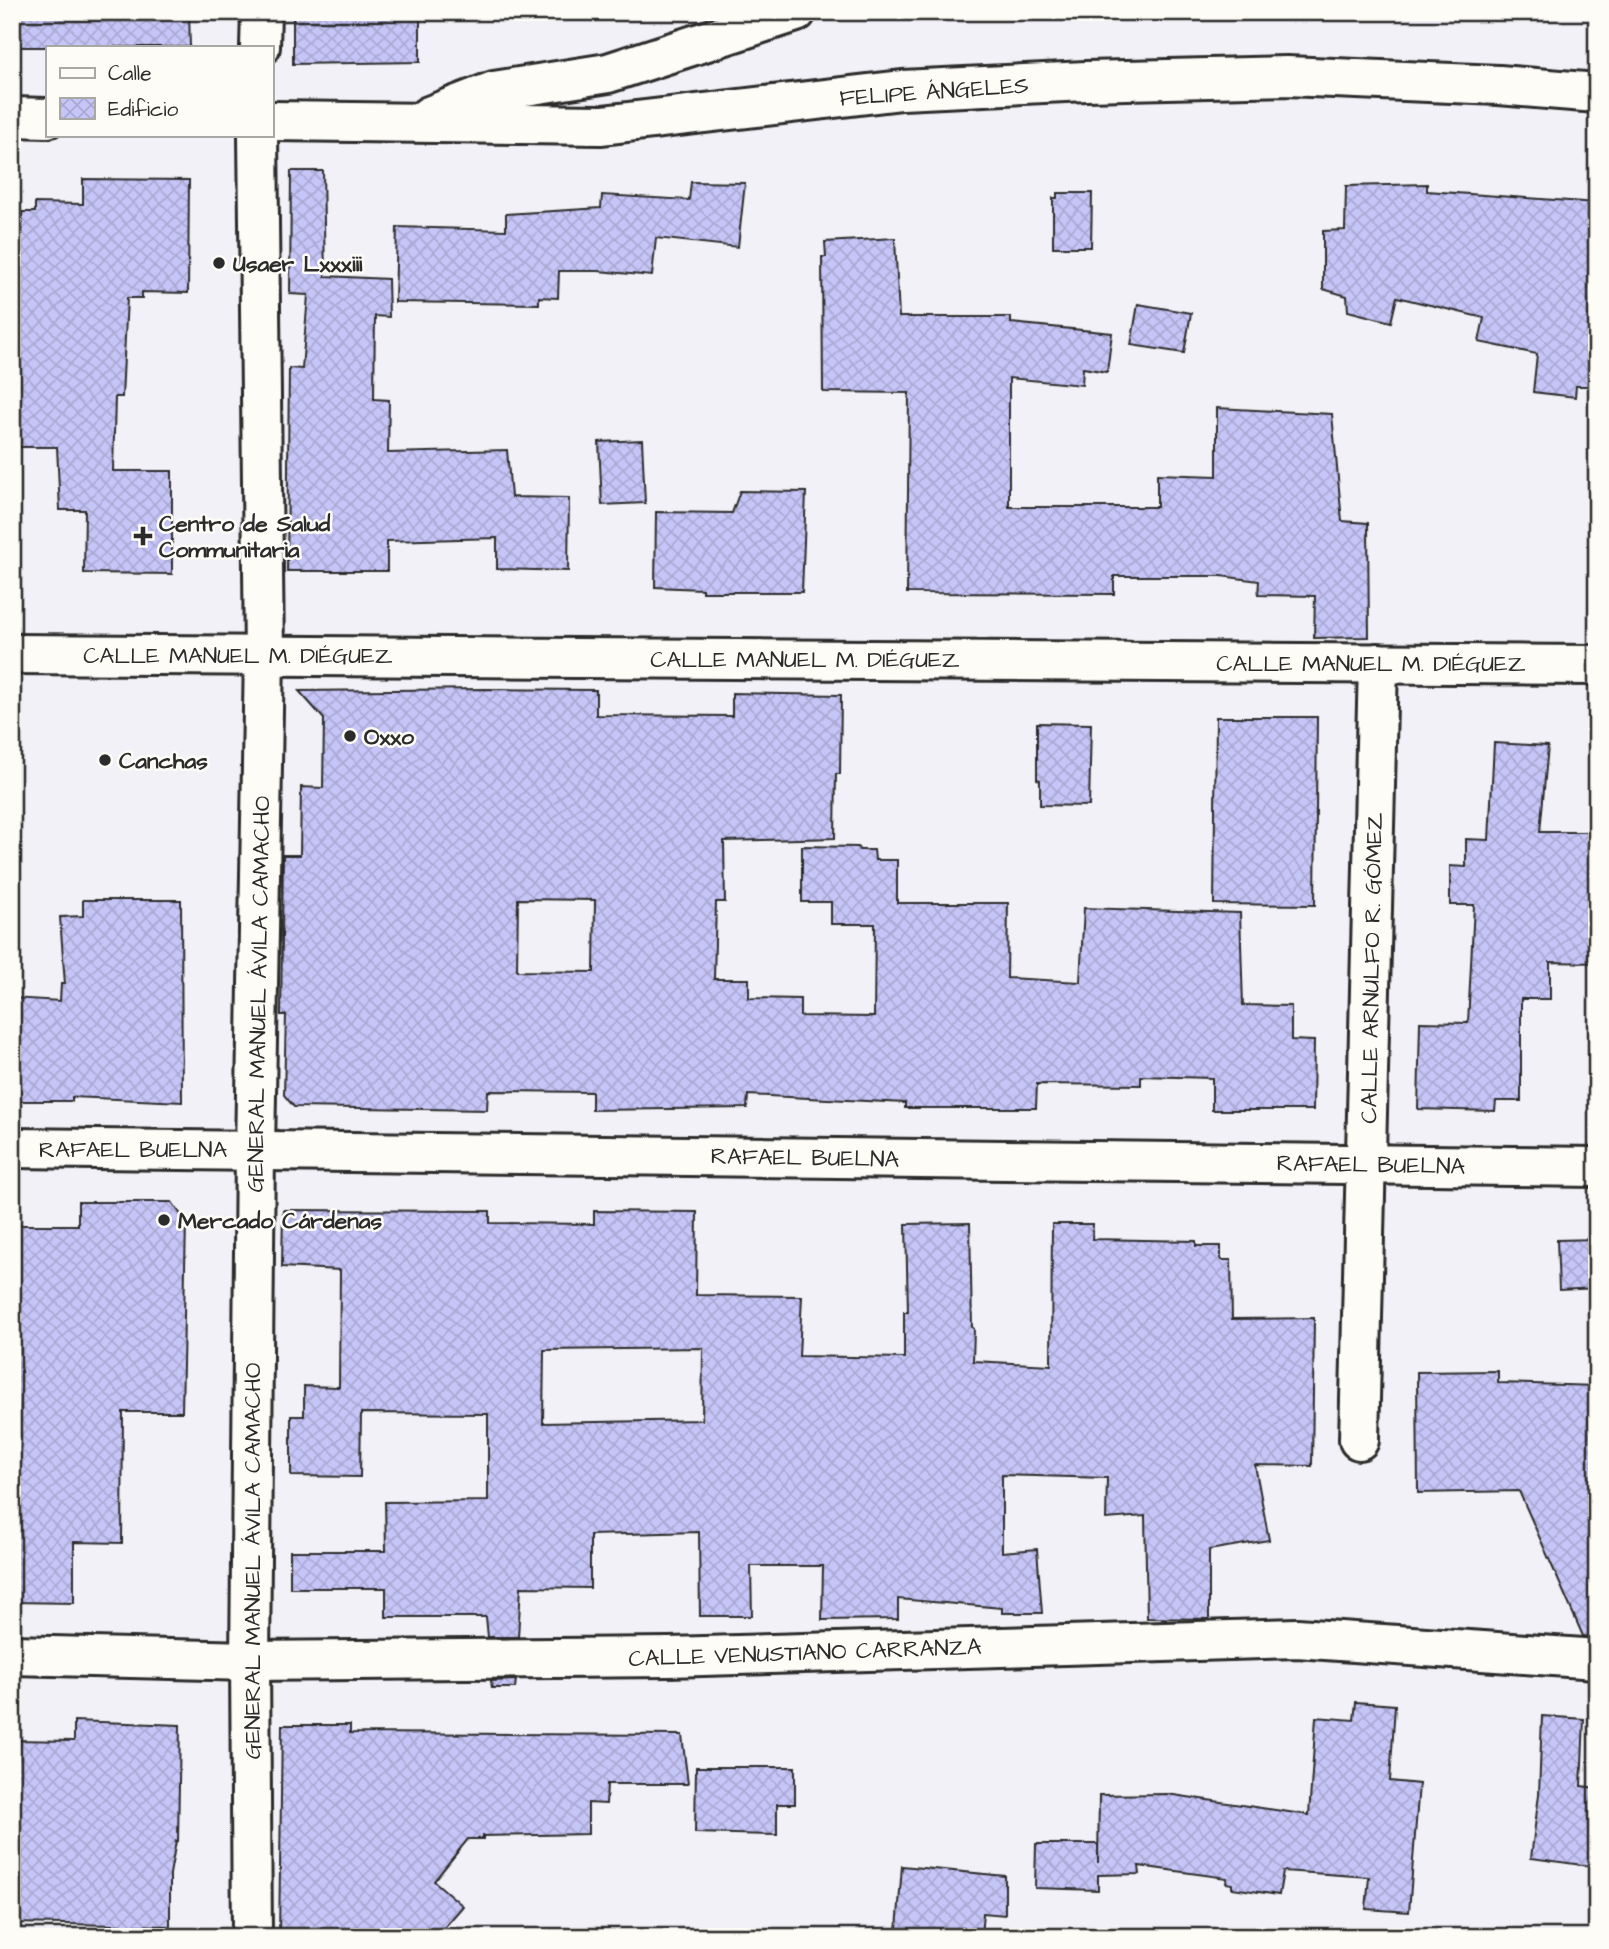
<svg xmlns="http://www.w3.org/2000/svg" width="1609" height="1949" font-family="'Architects Daughter',sans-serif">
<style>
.building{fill:url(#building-cross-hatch);stroke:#2b2b2b;stroke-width:2;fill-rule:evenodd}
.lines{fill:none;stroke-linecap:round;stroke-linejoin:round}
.minor-casing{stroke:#2b2b2b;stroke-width:44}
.minor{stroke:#fdfcf7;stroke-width:38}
.poi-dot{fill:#2b2b2b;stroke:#fdfcf7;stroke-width:2.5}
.labels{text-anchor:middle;stroke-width:5;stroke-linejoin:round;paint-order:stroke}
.street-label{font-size:23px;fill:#2b2b2b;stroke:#fdfcf7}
.poi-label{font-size:23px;font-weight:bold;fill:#2b2b2b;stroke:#fdfcf7;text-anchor:start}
</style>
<defs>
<pattern id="building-cross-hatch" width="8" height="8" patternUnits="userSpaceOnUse" patternTransform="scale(1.75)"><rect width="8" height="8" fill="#c6c5f7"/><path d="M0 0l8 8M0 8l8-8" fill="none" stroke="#aaa9d4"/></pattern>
</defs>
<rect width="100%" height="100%" fill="#f2f1f7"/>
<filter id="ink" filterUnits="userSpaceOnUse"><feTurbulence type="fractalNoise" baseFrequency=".0143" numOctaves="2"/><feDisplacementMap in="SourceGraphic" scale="14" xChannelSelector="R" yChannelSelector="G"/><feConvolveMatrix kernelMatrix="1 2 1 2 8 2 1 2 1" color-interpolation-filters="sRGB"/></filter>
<g filter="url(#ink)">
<!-- building -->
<g class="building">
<path d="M 12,12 L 189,12 L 190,47 L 12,47 Z"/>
<path d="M 293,12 L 420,12 L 420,62 L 293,64 Z"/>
<path d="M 291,171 L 323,171 L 325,276 L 388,279 L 389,317 L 375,316 L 374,399 L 389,400 L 388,453 L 507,450 L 511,497 L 569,498 L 568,571 L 497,569 L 497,538 L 387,541 L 387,571 L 287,571 L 289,368 L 302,369 L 308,295 L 290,294 Z"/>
<path d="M 83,179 L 189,180 L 188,293 L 142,292 L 142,298 L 127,298 L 122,397 L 115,397 L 113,471 L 172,471 L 172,574 L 84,573 L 85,510 L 60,510 L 57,447 L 12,447 L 12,240 L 21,239 L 22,212 L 35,212 L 35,203 L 83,204 Z"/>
<path d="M 691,182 L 745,183 L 738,247 L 656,238 L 652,276 L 598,271 L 559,271 L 558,298 L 539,297 L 539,304 L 395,302 L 397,227 L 506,230 L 506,214 L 601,208 L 602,195 L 689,200 Z"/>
<path d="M 1427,184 L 1427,191 L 1597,203 L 1597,386 L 1576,386 L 1575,397 L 1533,392 L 1537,354 L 1479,342 L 1484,318 L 1397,297 L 1391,322 L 1348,311 L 1347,296 L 1323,289 L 1323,231 L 1345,230 L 1346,186 Z"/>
<path d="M 1057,193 L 1092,193 L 1091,247 L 1053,247 L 1053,198 L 1057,198 Z"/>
<path d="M 895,238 L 899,317 L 1011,317 L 1011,323 L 1112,333 L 1107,372 L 1083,368 L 1082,385 L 1009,378 L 1009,507 L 1157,507 L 1157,474 L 1217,476 L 1217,408 L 1332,414 L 1342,521 L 1368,523 L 1369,637 L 1314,638 L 1315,596 L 1258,595 L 1259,581 L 1221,576 L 1114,576 L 1114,594 L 907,593 L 909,393 L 823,392 L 822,257 L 826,257 L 825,242 Z"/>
<path d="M 1138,304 L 1191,313 L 1184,353 L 1131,345 Z"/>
<path d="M 642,440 L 645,503 L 602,505 L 599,442 Z"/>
<path d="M 740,491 L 806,492 L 802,592 L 702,592 L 702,589 L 655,587 L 656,512 L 732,513 Z"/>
<path d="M 486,689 L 596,690 L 596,715 L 732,716 L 732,693 L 841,695 L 840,774 L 836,774 L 835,838 L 724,841 L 725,902 L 716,902 L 714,979 L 749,979 L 749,998 L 800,999 L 800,1016 L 874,1017 L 875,924 L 831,924 L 831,902 L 802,902 L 802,846 L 858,847 L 859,850 L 874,850 L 875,860 L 897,860 L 897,903 L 1008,903 L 1007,978 L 1080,982 L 1084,908 L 1240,913 L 1243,1005 L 1291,1006 L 1291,1040 L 1314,1041 L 1313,1110 L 1212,1110 L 1212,1078 L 1141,1076 L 1141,1085 L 1037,1084 L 1036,1108 L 905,1108 L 905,1103 L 748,1095 L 747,1108 L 592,1110 L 592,1092 L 488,1091 L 487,1110 L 294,1107 L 284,1095 L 286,1015 L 281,1015 L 283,855 L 300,855 L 301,787 L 323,788 L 324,719 L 299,691 ZM 518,899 L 595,900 L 594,972 L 517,971 Z"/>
<path d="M 1216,717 L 1317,717 L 1315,905 L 1214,904 Z"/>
<path d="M 1037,723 L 1091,724 L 1089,806 L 1040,805 L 1040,780 L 1037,779 Z"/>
<path d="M 1494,743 L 1548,746 L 1540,832 L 1597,832 L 1597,963 L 1550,962 L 1550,999 L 1521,999 L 1521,1101 L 1496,1101 L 1495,1111 L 1418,1109 L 1420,1022 L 1468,1023 L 1474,905 L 1450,905 L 1450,866 L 1466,867 L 1466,839 L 1489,840 Z"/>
<path d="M 83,900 L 181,900 L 182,1102 L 72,1097 L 72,1101 L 15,1101 L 12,998 L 60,1001 L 61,984 L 65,984 L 60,917 L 83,916 Z"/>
<path d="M 78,1202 L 172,1202 L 186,1222 L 182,1412 L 123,1412 L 122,1543 L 74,1542 L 74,1603 L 12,1602 L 12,1225 L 78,1225 Z"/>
<path d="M 283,1210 L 490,1211 L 490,1223 L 594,1224 L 594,1211 L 697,1212 L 696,1295 L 802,1296 L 799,1356 L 904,1358 L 904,1312 L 908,1312 L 906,1224 L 970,1223 L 972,1327 L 974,1329 L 973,1361 L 1051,1365 L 1052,1224 L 1093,1224 L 1092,1239 L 1196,1241 L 1196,1246 L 1221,1246 L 1221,1260 L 1231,1260 L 1232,1319 L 1314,1318 L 1312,1466 L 1255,1465 L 1269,1540 L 1209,1550 L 1209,1619 L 1147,1618 L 1145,1516 L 1106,1519 L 1107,1478 L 1002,1475 L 1002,1552 L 1037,1549 L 1042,1613 L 1002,1613 L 1002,1608 L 898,1599 L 898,1619 L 822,1620 L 823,1566 L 751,1566 L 752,1616 L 700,1616 L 699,1532 L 590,1535 L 590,1588 L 521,1587 L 518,1637 L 488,1637 L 486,1617 L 386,1617 L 386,1588 L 290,1588 L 290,1551 L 386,1551 L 385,1502 L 488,1501 L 488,1414 L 361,1413 L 360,1477 L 291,1476 L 291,1416 L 304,1416 L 304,1386 L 339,1387 L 340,1270 L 282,1267 ZM 703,1348 L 702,1420 L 543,1423 L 544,1350 Z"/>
<path d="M 1597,1239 L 1597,1288 L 1559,1290 L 1557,1240 Z"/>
<path d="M 1498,1371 L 1498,1383 L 1597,1386 L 1597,1637 L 1583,1636 L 1519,1491 L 1418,1493 L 1417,1372 Z"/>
<path d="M 516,1680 L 515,1688 L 492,1688 L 491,1681 Z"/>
<path d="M 1356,1702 L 1395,1705 L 1390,1781 L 1419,1784 L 1409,1912 L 1366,1909 L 1369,1877 L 1283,1871 L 1279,1895 L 1232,1888 L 1232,1884 L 1226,1883 L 1227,1878 L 1139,1866 L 1140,1874 L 1098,1875 L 1098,1890 L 1035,1888 L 1036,1844 L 1098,1844 L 1098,1863 L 1099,1795 L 1167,1794 L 1309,1815 L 1316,1717 L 1354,1720 Z"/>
<path d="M 1542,1716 L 1584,1719 L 1581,1786 L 1597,1788 L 1597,1867 L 1531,1858 L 1539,1794 Z"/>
<path d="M 74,1721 L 180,1725 L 178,1841 L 176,1841 L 170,1874 L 170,1926 L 12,1923 L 12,1740 L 74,1741 Z"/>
<path d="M 282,1725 L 350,1725 L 350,1733 L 682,1735 L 688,1784 L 607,1784 L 606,1804 L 588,1803 L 588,1834 L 483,1836 L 483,1839 L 468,1839 L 434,1881 L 463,1906 L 436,1937 L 279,1937 Z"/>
<path d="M 696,1767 L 795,1767 L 795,1804 L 777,1804 L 777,1835 L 695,1833 Z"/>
<path d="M 902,1866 L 1005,1876 L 1005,1915 L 983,1913 L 981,1936 L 897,1929 Z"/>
</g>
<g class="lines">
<!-- minor casing -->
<g class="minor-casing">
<g id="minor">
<path d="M 260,47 L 261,12"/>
<path d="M 429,116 L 494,91 L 608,73 L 796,12"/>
<path d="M 12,117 L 47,118"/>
<path d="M 271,121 L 602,125 L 902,90 L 1086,81 L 1287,76 L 1499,85 L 1597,93"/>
<path d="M 12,654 L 1597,665"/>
<path d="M 12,1148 L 1597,1167"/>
<path d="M 1359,1440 L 1378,663"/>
<path d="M 12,1655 L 250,1661 L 669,1657 L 1297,1638 L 1597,1659"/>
<path d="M 252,1937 L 250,1661 L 255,1150 L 264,655 L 258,135"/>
</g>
</g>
<!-- minor -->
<use href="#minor" class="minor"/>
</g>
</g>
<!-- markers -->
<g class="poi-dot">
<circle cx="219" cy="263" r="7"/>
<path d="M139.5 525.5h7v7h7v7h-7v7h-7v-7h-7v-7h7z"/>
<circle cx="350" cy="736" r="7"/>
<circle cx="105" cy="760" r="7"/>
<circle cx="164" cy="1220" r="7"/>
</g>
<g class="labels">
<!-- street labels -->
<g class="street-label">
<text transform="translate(934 91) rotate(-4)" y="8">FELIPE ÁNGELES</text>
<text x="238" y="663">CALLE MANUEL M. DIÉGUEZ</text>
<text x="805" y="667">CALLE MANUEL M. DIÉGUEZ</text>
<text x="1371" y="671">CALLE MANUEL M. DIÉGUEZ</text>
<text transform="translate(1371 968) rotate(-89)" y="8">CALLE ARNULFO R. GÓMEZ</text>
<text transform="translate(258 994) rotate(-89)" y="8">GENERAL MANUEL ÁVILA CAMACHO</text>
<text x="133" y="1157">RAFAEL BUELNA</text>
<text transform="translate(805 1157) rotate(1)" y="8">RAFAEL BUELNA</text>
<text transform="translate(1371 1164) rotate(1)" y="8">RAFAEL BUELNA</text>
<text transform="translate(252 1561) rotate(-90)" y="8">GENERAL MANUEL ÁVILA CAMACHO</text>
<text transform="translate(805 1652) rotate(-2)" y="8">CALLE VENUSTIANO CARRANZA</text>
</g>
<!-- poi labels -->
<g class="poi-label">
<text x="233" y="271">Usaer Lxxxiii</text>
<text x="159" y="531">Centro de Salud<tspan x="159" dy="26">Communitaria</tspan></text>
<text x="364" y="744">Oxxo</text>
<text x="119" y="768">Canchas</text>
<text x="178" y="1228">Mercado Cárdenas</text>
</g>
</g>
<!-- margin -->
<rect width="1609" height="1949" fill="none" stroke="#fdfcf7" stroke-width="42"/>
<rect x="21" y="21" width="1567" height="1907" fill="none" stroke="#2b2b2b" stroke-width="2.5" filter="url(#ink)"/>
<!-- legend -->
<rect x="46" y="46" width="228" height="91" fill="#fdfcf7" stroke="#a9a8a5" stroke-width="2"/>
<rect x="60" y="68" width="35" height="10" fill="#fdfcf7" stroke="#a9a8a5" stroke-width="2"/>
<text x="108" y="80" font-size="21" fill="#2b2b2b">Calle</text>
<rect x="60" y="98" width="35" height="21" fill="url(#building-cross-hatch)" stroke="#a9a8a5" stroke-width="2"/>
<text x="108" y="116" font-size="21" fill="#2b2b2b">Edificio</text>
</svg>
